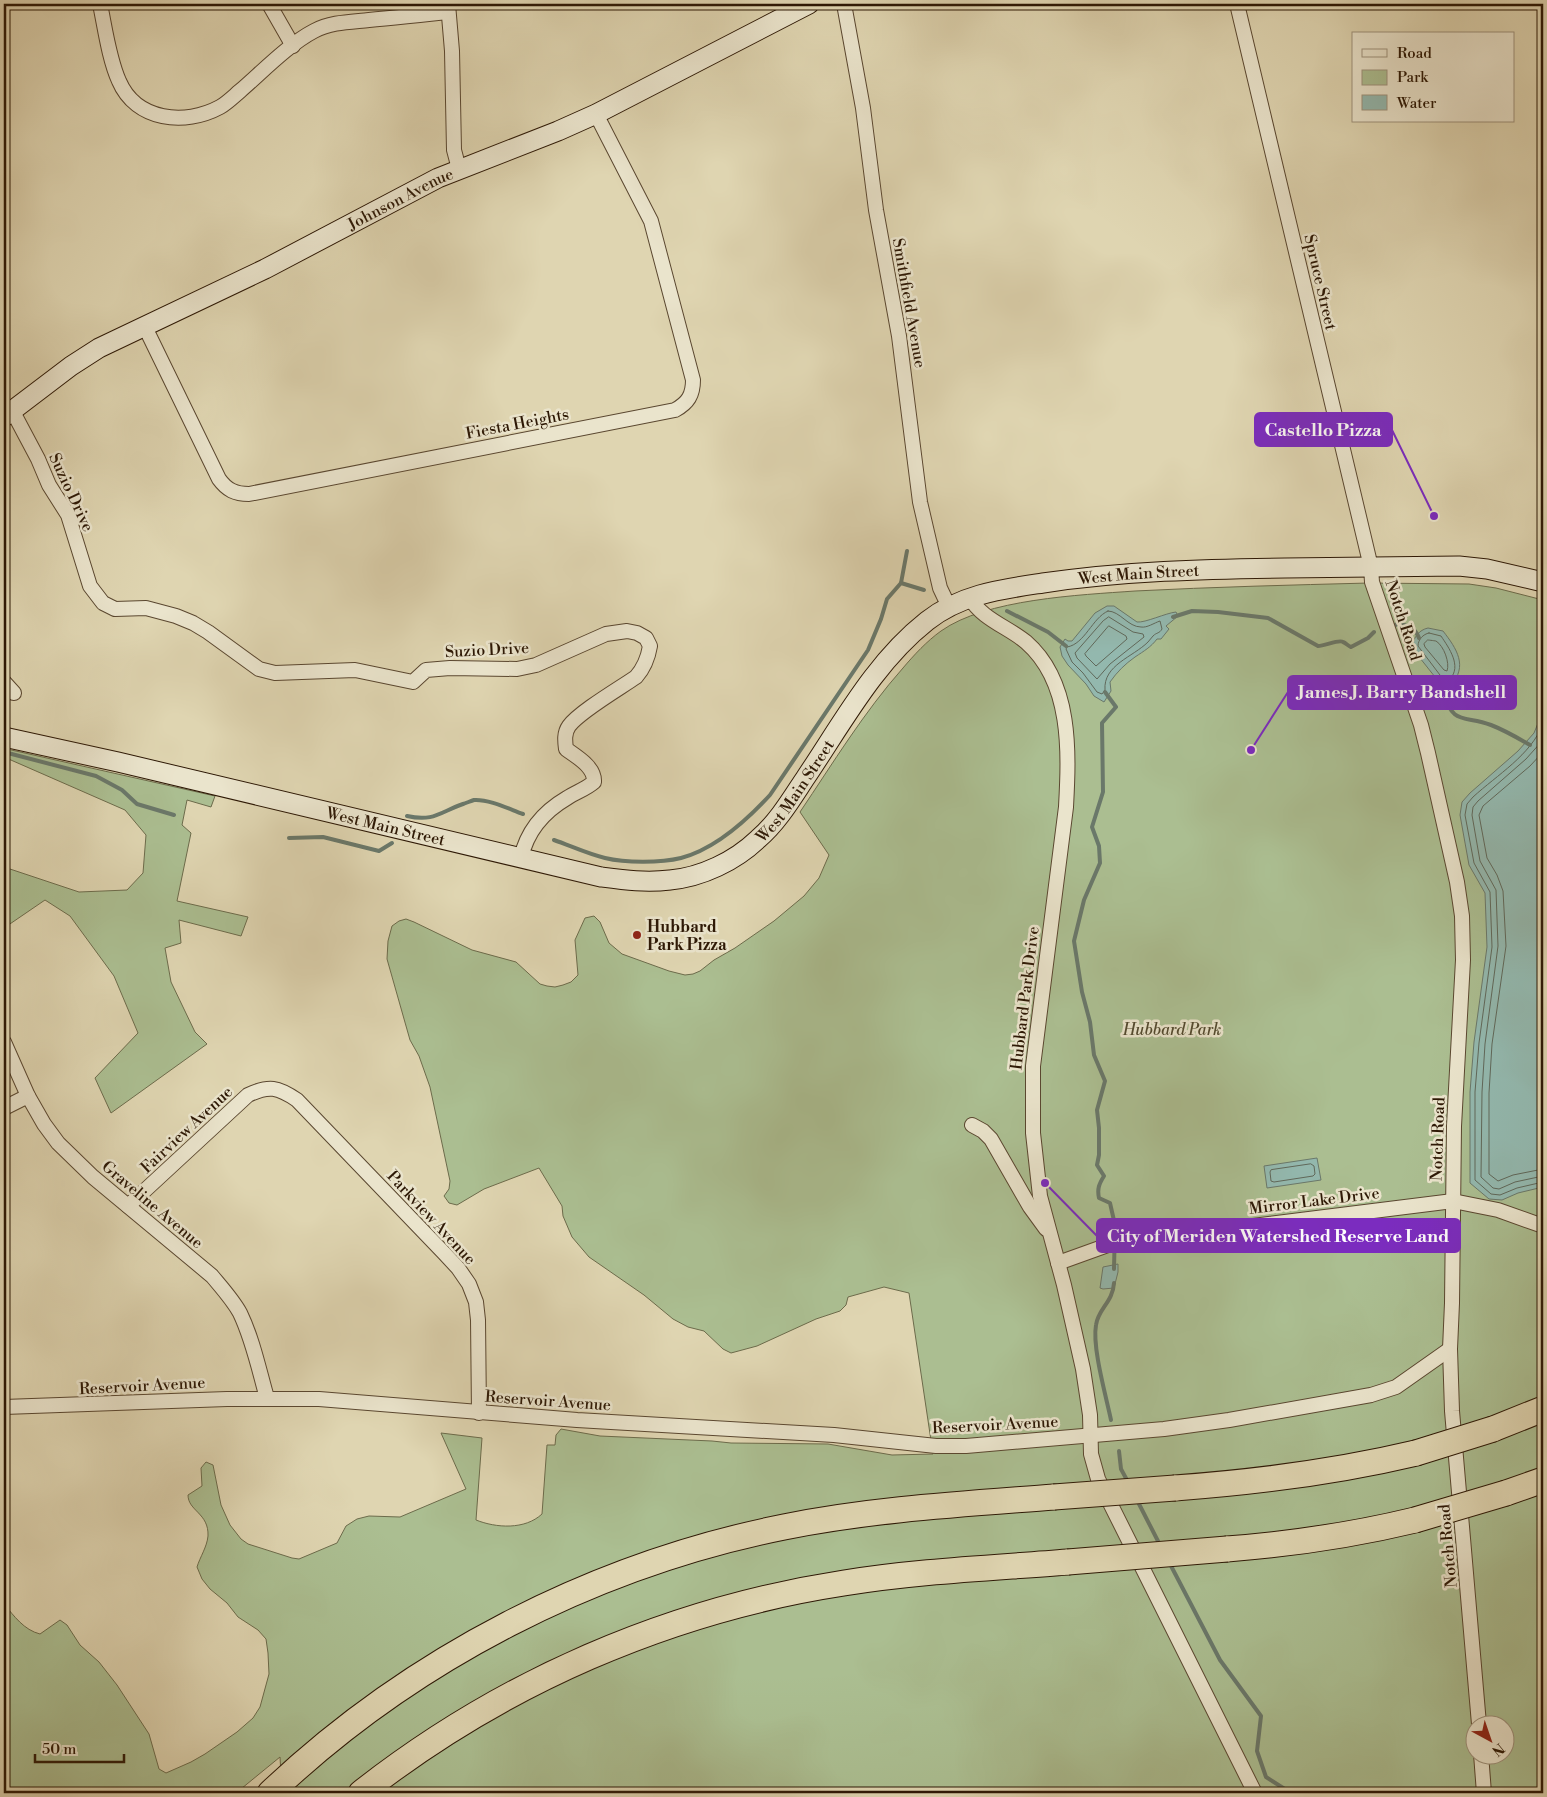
<svg xmlns="http://www.w3.org/2000/svg" width="1547" height="1797" font-family="'Libre Bodoni',serif">
<style>
.green{fill:#abbe91;stroke:#6c6b4b;fill-rule:evenodd}
.water{fill:#93b8ae;stroke:#6a786a}
.lines{fill:none;stroke-linecap:round;stroke-linejoin:round}
.shore{stroke:#60685a;stroke-width:1}
.stream{stroke:#6a786a;stroke-width:4}
.street-casing{stroke:#5a4730;stroke-width:16}
.secondary-casing{stroke:#2d1805;stroke-width:21}
.highway-casing{stroke:#2d1805;stroke-width:27}
.street{stroke:#eae4cc;stroke-width:14}
.secondary{stroke:#eae4cc;stroke-width:19}
.highway{stroke:#dfd5b1;stroke-width:25}
.highway-bridge-casing{stroke:#2d1805;stroke-width:27;stroke-linecap:butt}
.highway-bridge{stroke:#dfd5b1;stroke-width:25}
.poi-dot{fill:#8f2418;stroke:#eae4cc;stroke-width:2}
.labels{text-anchor:middle;stroke-width:5;stroke-linejoin:round;paint-order:stroke}
.street-label{font-size:16px;fill:#2d1805;stroke:#eae4cc}
.poi-label{font-size:16px;font-weight:bold;fill:#2d1805;stroke:#eae4cc;text-anchor:start}
.park-label{font-size:16px;font-style:italic;fill:#534a2f;stroke:#eae4cc}
.leader{fill:none;stroke:#7b2cbf;stroke-width:2}
.callout-dot{fill:#7b2cbf;stroke:#eae4cc;stroke-width:2}
.callout{fill:#7b2cbf;stroke:#7b2cbf;stroke-width:2}
.callout-label{font-size:18px;text-anchor:middle;font-weight:bold;fill:#fff}
</style>
<rect width="100%" height="100%" fill="#dfd5b1"/>
<filter id="stains"><feTurbulence type="fractalNoise" baseFrequency=".004" numOctaves="4"/><feColorMatrix values="0 0 0 0 .2 0 0 0 0 .09 0 0 0 0 .02 0 0 0 .5 -.17"/></filter>
<radialGradient id="worn" r=".72"><stop offset=".6" stop-color="#630" stop-opacity="0"/><stop offset="1" stop-color="#630" stop-opacity=".3"/></radialGradient>
<!-- green -->
<g class="green">
<path d="M 1369,583 L 1469,584 L 1496,588 L 1543,600 L 1543,1793 L 282,1793 L 280,1757 L 236,1793 L 4,1793 L 4,1604 C 14,1616 24,1630 40,1634 L 60,1620 L 67,1625 L 80,1645 L 99,1662 L 117,1685 L 149,1734 L 159,1769 L 166,1773 L 191,1762 L 205,1754 L 237,1732 L 253,1718 L 260,1707 L 269,1674 L 268,1653 L 266,1639 L 258,1630 L 238,1617 L 227,1603 L 210,1589 L 202,1579 L 197,1567 C 200,1557 207,1547 208,1536 C 209,1513 188,1511 188,1495 L 202,1486 L 201,1468 L 206,1462 L 213,1465 L 221,1505 L 230,1525 L 241,1539 L 248,1544 L 292,1558 L 299,1559 L 337,1543 L 346,1526 L 357,1519 L 369,1516 L 400,1517 L 466,1489 L 441,1433 L 482,1438 L 476,1520 C 496,1528 525,1530 542,1514 L 547,1445 L 555,1445 L 556,1435 L 561,1429 L 600,1436 L 712,1441 L 731,1443 L 828,1444 L 892,1455 L 933,1454 L 909,1293 L 884,1287 L 848,1297 L 846,1305 L 840,1311 L 816,1319 L 757,1346 L 731,1353 L 723,1349 L 704,1331 L 688,1327 L 673,1319 L 644,1295 L 589,1257 L 572,1237 L 563,1216 L 562,1206 L 539,1168 L 484,1189 L 457,1205 L 449,1203 L 444,1196 L 449,1189 L 450,1181 L 430,1087 L 419,1056 L 410,1040 L 387,959 L 388,941 L 392,926 L 399,921 L 406,919 L 414,922 L 472,950 L 516,962 L 540,984 L 547,986 L 555,987 L 563,985 L 571,982 L 578,975 L 575,940 L 585,918 L 594,916 L 600,922 L 609,943 L 622,954 L 669,971 L 685,975 L 693,974 L 700,971 L 714,960 L 735,948 L 774,921 L 804,896 L 819,878 L 829,855 L 800,812 C 833,763 864,712 903,668 C 914,655 927,641 941,631 C 986,599 1079,595 1135,591 C 1213,587 1291,585 1369,583 ZM 1474,1724 L 1504,1724 L 1504,1754 L 1474,1754 Z"/>
<path d="M 7,749 L 215,796 L 211,807 L 187,800 L 182,825 L 191,833 L 177,901 L 248,917 L 241,936 L 179,920 L 181,943 L 165,948 L 171,982 L 195,1032 L 207,1044 L 111,1113 L 95,1078 L 138,1033 L 114,976 L 70,916 L 45,900 L 4,928 L 4,867 L 79,892 L 127,890 L 143,873 L 146,835 L 125,810 L 4,757 L 4,751 Z"/>
</g>
<!-- water -->
<g class="water">
<path d="M 1107,606 L 1114,606 L 1137,622 C 1145,623 1166,613 1176,612 L 1178,616 L 1166,626 L 1169,629 L 1161,639 L 1157,639 C 1151,647 1144,651 1135,657 C 1125,664 1117,672 1110,682 L 1111,691 L 1104,702 L 1094,696 L 1086,684 L 1068,665 L 1062,656 L 1060,647 L 1065,639 L 1068,641 L 1072,641 L 1095,613 Z"/>
<path d="M 1428,628 L 1443,631 C 1457,649 1468,666 1451,685 L 1449,683 L 1446,686 L 1448,691 L 1446,694 L 1442,695 L 1439,682 L 1416,653 L 1412,646 C 1414,637 1419,630 1428,628 Z"/>
<path d="M 1543,711 L 1543,1187 L 1518,1193 L 1502,1200 L 1489,1199 L 1470,1183 L 1470,1092 L 1474,1042 L 1487,947 L 1485,893 L 1469,865 L 1460,815 L 1462,802 L 1470,793 L 1518,751 L 1534,733 Z"/>
<path d="M 1317,1158 L 1321,1180 L 1267,1188 L 1264,1166 Z"/>
<path d="M 1118,1264 L 1118,1272 L 1114,1288 L 1103,1289 L 1100,1288 L 1103,1267 Z"/>
</g>
<g class="lines">
<!-- shore -->
<g class="shore">
<path d="M 1108,611 C 1120,611 1128,627 1141,627 C 1147,628 1154,623 1160,621 L 1162,629 C 1159,634 1157,632 1153,636 C 1151,638 1150,640 1148,642 C 1133,657 1103,665 1105,690 L 1102,694 L 1097,692 L 1083,673 L 1072,662 L 1066,649 L 1067,647 C 1085,644 1092,618 1108,611 Z"/>
<path d="M 1109,617 L 1133,632 L 1143,634 L 1144,637 L 1110,664 L 1097,679 L 1077,658 L 1075,653 L 1103,621 Z"/>
<path d="M 1109,626 L 1126,636 L 1127,639 L 1096,666 L 1086,656 L 1085,654 Z"/>
<path d="M 1429,633 L 1441,636 C 1449,648 1462,666 1450,679 L 1443,679 L 1418,646 C 1418,640 1423,634 1429,633 Z"/>
<path d="M 1428,640 C 1429,640 1436,641 1436,641 C 1444,646 1450,663 1447,671 L 1444,670 L 1425,647 L 1424,644 Z"/>
<path d="M 1543,724 C 1531,755 1497,775 1473,797 L 1467,804 L 1465,815 L 1474,863 L 1490,892 L 1492,947 L 1479,1043 L 1475,1092 L 1475,1180 L 1491,1194 L 1500,1195 L 1517,1188 L 1543,1182"/>
<path d="M 1543,740 L 1526,759 L 1478,801 L 1473,807 L 1472,815 L 1480,861 L 1496,890 L 1498,946 L 1485,1044 L 1482,1092 L 1481,1177 L 1493,1188 L 1499,1189 L 1515,1182 L 1543,1176"/>
<path d="M 1543,752 L 1530,766 L 1483,806 L 1479,815 L 1487,858 L 1497,875 L 1503,891 L 1506,946 L 1492,1044 L 1489,1093 L 1489,1174 L 1498,1181 L 1513,1175 L 1543,1169"/>
<path d="M 1311,1164 L 1314,1166 L 1315,1174 L 1313,1176 L 1274,1182 L 1271,1181 L 1270,1172 L 1271,1170 Z"/>
</g>
<!-- stream -->
<g class="stream">
<path d="M 901,583 L 924,590"/>
<path d="M 1007,611 L 1048,632 L 1066,646"/>
<path d="M 1173,617 L 1192,611 L 1218,612 L 1268,618 L 1318,646 C 1325,646 1339,639 1343,642 C 1346,643 1348,646 1351,647 L 1368,638 L 1374,632"/>
<path d="M 1393,625 C 1405,623 1415,627 1419,638"/>
<path d="M 1105,692 L 1116,707 L 1102,723 L 1103,792 L 1092,827 L 1099,846 L 1100,863 L 1084,900 L 1074,941 L 1082,992 L 1090,1022 L 1094,1055 L 1105,1081 L 1097,1110 L 1099,1128 L 1099,1155 L 1097,1165 L 1104,1176 C 1099,1184 1097,1189 1099,1198 L 1110,1203 L 1115,1225 L 1114,1269"/>
<path d="M 1443,692 C 1453,726 1464,715 1491,725 C 1504,730 1518,738 1530,745"/>
<path d="M 4,752 L 96,776 L 122,790 L 137,804 L 174,815"/>
<path d="M 407,816 C 434,822 440,812 463,804 C 466,803 471,801 474,800 C 489,799 509,809 523,814"/>
<path d="M 289,838 L 323,837 L 379,851 L 392,843"/>
<path d="M 554,840 C 571,846 588,854 605,858 C 625,863 661,863 681,858 C 715,849 747,820 770,795 L 868,650 L 881,619 L 887,599 L 901,583 L 907,551"/>
<path d="M 1111,1420 C 1106,1396 1092,1347 1096,1325 C 1098,1309 1113,1302 1114,1283"/>
<path d="M 1119,1451 L 1121,1469 L 1128,1482"/>
<path d="M 1137,1500 L 1161,1547"/>
<path d="M 1169,1562 L 1220,1660 L 1261,1716 L 1257,1751 L 1266,1777 L 1291,1793"/>
</g>
<!-- street casing -->
<g class="street-casing">
<g id="street">
<path d="M 100,4 C 105,28 109,59 119,81 C 136,121 185,126 220,107 C 227,103 234,96 240,91 C 262,72 289,44 314,31 C 331,22 350,22 369,20 C 396,17 422,15 448,12"/>
<path d="M 269,4 L 293,46"/>
<path d="M 448,4 L 452,51 L 454,150 L 459,169"/>
<path d="M 844,4 L 863,108 L 876,210 L 899,336 L 920,502 L 940,588 L 949,607"/>
<path d="M 1237,4 L 1371,567 L 1372,582 L 1421,725 L 1428,753 L 1457,882 L 1462,916 L 1463,960 L 1454,1126 L 1452,1303 L 1450,1349 L 1452,1411 L 1479,1724"/>
<path d="M 145,327 L 219,479 C 227,490 235,494 249,494 L 675,410 C 688,403 693,395 693,380 L 651,221 L 596,114"/>
<path d="M 12,410 L 38,459 L 49,485 L 68,515 L 90,586 L 103,603 L 115,609 L 146,608 L 176,616 L 193,623 L 208,632 L 259,669 L 275,673 L 355,670 L 413,682 L 426,670 L 450,668 L 517,669 L 536,665 L 606,634 L 627,631 L 637,633 L 646,638 L 650,646 C 648,658 644,668 636,677 C 620,688 579,712 569,726 C 564,733 565,741 566,749 C 577,757 595,767 594,782 C 586,789 576,792 567,798 C 543,812 527,831 521,858"/>
<path d="M 970,598 C 982,619 1008,627 1026,642 C 1072,682 1069,752 1066,807 L 1033,1066 L 1033,1133 L 1040,1196 L 1064,1285 L 1083,1369 L 1090,1415 L 1091,1454 L 1098,1479 L 1255,1793"/>
<path d="M 4,682 L 14,693"/>
<path d="M 4,1042 L 28,1096 L 44,1124 L 58,1143 L 93,1177 L 212,1276 C 222,1288 233,1300 240,1313 C 253,1340 259,1370 267,1398"/>
<path d="M 4,1108 L 28,1096"/>
<path d="M 972,1125 L 983,1131 L 991,1139 L 1030,1207 L 1046,1229"/>
<path d="M 128,1206 L 248,1095 C 269,1085 278,1087 297,1100 L 444,1253 L 458,1268 L 469,1284 L 476,1302 L 478,1320 L 479,1413"/>
<path d="M 1058,1263 L 1108,1245 L 1133,1241 L 1453,1201 L 1498,1210 L 1543,1226"/>
<path d="M 4,1407 L 227,1399 L 319,1399 L 577,1420 L 834,1435 L 936,1446 L 966,1446 L 1164,1429 L 1229,1420 L 1371,1395 L 1396,1387 L 1450,1349"/>
<path d="M 1481,1754 L 1484,1793"/>
</g>
</g>
<!-- secondary casing -->
<g class="secondary-casing">
<g id="secondary">
<path id="s1" d="M 4,417 L 71,366 L 99,348 L 265,269 L 438,178 L 558,131 L 596,114 L 809,4"/>
<path id="s2" d="M 4,737 L 118,762 L 601,877 C 624,880 646,883 670,880 C 702,877 735,861 758,839 C 778,822 792,798 806,777 C 843,722 875,662 927,621 C 961,594 1003,589 1043,583 C 1124,571 1204,569 1285,568 C 1343,567 1401,567 1459,566 L 1487,569 L 1543,582"/>
</g>
</g>
<!-- highway casing -->
<g class="highway-casing">
<g id="highway">
<path d="M 1493,1429 L 1543,1409"/>
<path d="M 1175,1488 C 1257,1482 1336,1472 1416,1453"/>
<path d="M 1506,1493 L 1543,1480"/>
<path d="M 1227,1549 C 1291,1544 1353,1535 1415,1520"/>
<path d="M 270,1793 C 411,1659 594,1565 784,1527 C 873,1509 964,1504 1054,1497"/>
<path d="M 361,1793 C 501,1683 668,1610 844,1583 C 918,1571 993,1568 1068,1562"/>
</g>
</g>
<!-- street -->
<use href="#street" class="street"/>
<!-- secondary -->
<use href="#secondary" class="secondary"/>
<!-- highway -->
<use href="#highway" class="highway"/>
<!-- highway-bridge casing -->
<g class="highway-bridge-casing">
<g id="highway-bridge">
<path d="M 1416,1453 L 1493,1429"/>
<path d="M 1054,1497 L 1175,1488"/>
<path d="M 1415,1520 L 1506,1493"/>
<path d="M 1068,1562 L 1227,1549"/>
</g>
</g>
<!-- highway-bridge -->
<use href="#highway-bridge" class="highway-bridge"/>
</g>
<!-- markers -->
<circle class="poi-dot" cx="637" cy="935" r="5"/>
<g class="labels">
<!-- street labels -->
<g class="street-label">
<text dy="6" stroke="none"><textPath href="#s1" startOffset="454">Johnson Avenue</textPath></text>
<text transform="translate(1321 282) rotate(77)" y="6">Spruce Street</text>
<text transform="translate(910 303) rotate(80)" y="6">Smithfield Avenue</text>
<text transform="translate(517 423) rotate(-11)" y="6">Fiesta Heights</text>
<text transform="translate(72 492) rotate(65)" y="6">Suzio Drive</text>
<text dy="6" stroke="none"><textPath href="#s2" startOffset="1278">West Main Street</textPath></text>
<text transform="translate(1404 620) rotate(72)" y="6">Notch Road</text>
<text transform="translate(487 649) rotate(-3)" y="6">Suzio Drive</text>
<text dy="6" stroke="none"><textPath href="#s2" startOffset="842">West Main Street</textPath></text>
<text dy="6" stroke="none"><textPath href="#s2" startOffset="392">West Main Street</textPath></text>
<text transform="translate(1024 998) rotate(-83)" y="6">Hubbard Park Drive</text>
<text transform="translate(186 1129) rotate(-43)" y="6">Fairview Avenue</text>
<text transform="translate(1437 1139) rotate(-88)" y="6">Notch Road</text>
<text transform="translate(1314 1200) rotate(-7)" y="6">Mirror Lake Drive</text>
<text transform="translate(153 1204) rotate(40)" y="6">Graveline Avenue</text>
<text transform="translate(432 1217) rotate(47)" y="6">Parkview Avenue</text>
<text transform="translate(142 1385) rotate(-3)" y="6">Reservoir Avenue</text>
<text transform="translate(548 1400) rotate(4)" y="6">Reservoir Avenue</text>
<text transform="translate(995 1424) rotate(-3)" y="6">Reservoir Avenue</text>
<text transform="translate(1447 1546) rotate(-95)" y="6">Notch Road</text>
</g>
<!-- poi labels -->
<g class="poi-label">
<text x="647" y="932">Hubbard<tspan x="647" dy="18">Park Pizza</tspan></text>
</g>
<!-- park labels -->
<g class="park-label">
<text x="1172" y="1035">Hubbard Park</text>
</g>
</g>
<!-- callouts -->
<path class="leader" d="M1434 516L1392 430M1251 750L1288 692M1045 1183L1097 1236"/>
<g class="callout-dot">
<circle cx="1434" cy="516" r="5"/>
<circle cx="1251" cy="750" r="5"/>
<circle cx="1045" cy="1183" r="5"/>
</g>
<g class="callout">
<rect x="1255" y="413" width="137" height="33" rx="5"/>
<rect x="1288" y="676" width="228" height="33" rx="5"/>
<rect x="1097" y="1219" width="363" height="33" rx="5"/>
</g>
<g class="callout-label">
<text x="1323" y="436">Castello Pizza</text>
<text x="1402" y="698">James J. Barry Bandshell</text>
<text x="1278" y="1242">City of Meriden Watershed Reserve Land</text>
</g>
<!-- margin -->
<rect width="1547" height="1797" fill="none" stroke="#dfd5b1" stroke-width="20"/>
<rect x="5" y="5" width="1537" height="1787" fill="none" stroke="#2d1805" stroke-width="2.5"/>
<rect x="10" y="10" width="1527" height="1777" fill="none" stroke="#2d1805"/>
<!-- legend -->
<rect x="1352" y="32" width="162" height="90" fill="#eae4cc" stroke="#9e927c"/>
<rect x="1362" y="49" width="25" height="8" fill="#eae4cc" stroke="#9e927c"/>
<text x="1397" y="58" font-size="15" fill="#2d1805">Road</text>
<rect x="1362" y="70" width="25" height="15" fill="#abbe91" stroke="#9e927c"/>
<text x="1397" y="82" font-size="15" fill="#2d1805">Park</text>
<rect x="1362" y="95" width="25" height="15" fill="#93b8ae" stroke="#9e927c"/>
<text x="1397" y="108" font-size="15" fill="#2d1805">Water</text>
<!-- north arrow -->
<g transform="translate(1490 1740) rotate(140)"><circle r="24" fill="#eae4cc" stroke="#9e927c"/>
<path d="M0-4L9 19L0 12L-9 19Z" fill="#8f2418"/>
<text y="-8" font-size="14" font-weight="bold" text-anchor="middle" fill="#2d1805">N</text>
</g>
<!-- scale -->
<path d="M35 1754v8h89v-8" fill="none" stroke="#2d1805" stroke-width="2.5"/>
<text x="42" y="1754" font-size="15" fill="#2d1805" stroke="#eae4cc" stroke-width="4" paint-order="stroke">50 m</text>
<rect width="100%" height="100%" filter="url(#stains)"/>
<rect width="100%" height="100%" fill="url(#worn)"/>
</svg>
